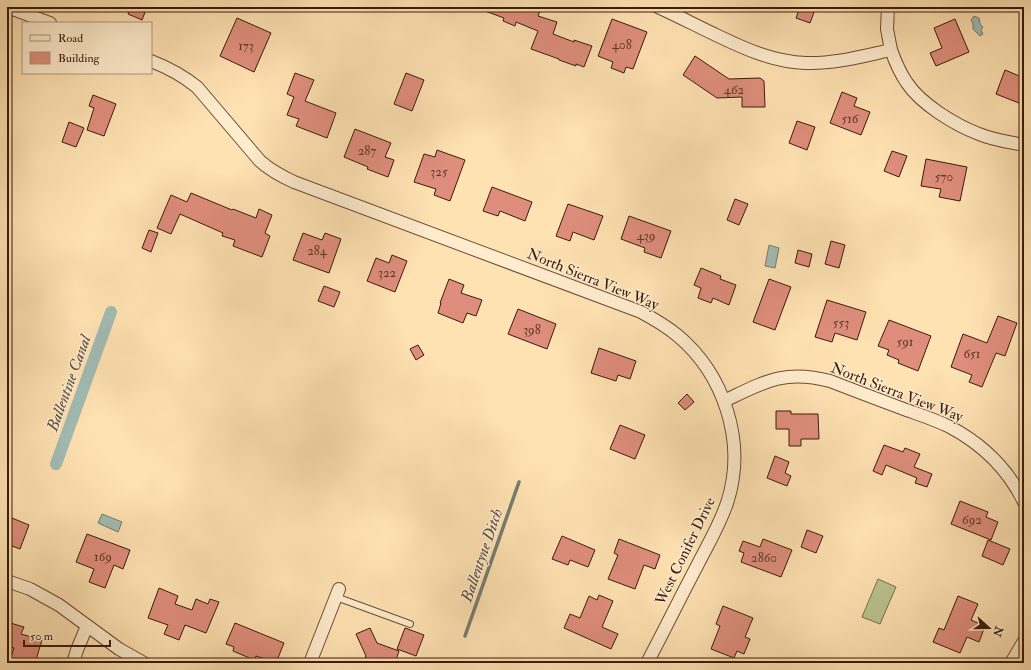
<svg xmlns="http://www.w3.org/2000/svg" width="1031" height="670" font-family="'IM FELL Double Pica',serif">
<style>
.green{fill:#bac491;stroke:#7a704e}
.water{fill:#a1bcb3;stroke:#787c70}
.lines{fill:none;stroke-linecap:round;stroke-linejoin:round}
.stream{stroke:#787c70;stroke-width:3.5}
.canal{stroke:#a1bcb3;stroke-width:12}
.building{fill:#df8e7d;stroke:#3a1b0c}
.service-casing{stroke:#6b4d36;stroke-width:8}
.minor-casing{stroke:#6b4d36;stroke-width:14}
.service{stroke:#ffeccd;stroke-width:6}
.minor{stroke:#ffeccd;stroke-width:12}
.labels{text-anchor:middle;stroke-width:3;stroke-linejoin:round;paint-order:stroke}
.number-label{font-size:13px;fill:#633828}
.street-label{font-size:15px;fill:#3a1b0c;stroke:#ffeccd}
.water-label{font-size:16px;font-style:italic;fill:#594b3e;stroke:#ffeccd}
</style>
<rect width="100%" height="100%" fill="#ffe2b2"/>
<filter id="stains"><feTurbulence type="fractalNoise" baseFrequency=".005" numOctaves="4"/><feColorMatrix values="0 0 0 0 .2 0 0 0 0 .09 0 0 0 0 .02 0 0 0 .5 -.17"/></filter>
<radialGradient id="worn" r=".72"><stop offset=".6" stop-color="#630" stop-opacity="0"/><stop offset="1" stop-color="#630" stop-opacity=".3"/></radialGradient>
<!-- green -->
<path class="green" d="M 878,579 L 896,587 L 880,624 L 862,617 Z"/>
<!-- water -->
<g class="water">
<path d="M 974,16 L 979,18 L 980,24 L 983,27 L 981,30 L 983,34 L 980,36 L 973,29 L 973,24 L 971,20 Z"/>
<path d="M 769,245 L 779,248 L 775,268 L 765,266 Z"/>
<path d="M 102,514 L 122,522 L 118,532 L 98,523 Z"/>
</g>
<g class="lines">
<!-- stream -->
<path class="stream" d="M 465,636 L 519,482"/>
<!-- canal -->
<path class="canal" d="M 56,464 L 111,312"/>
</g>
<!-- building -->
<g class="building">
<path d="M 131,7 L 147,7 L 142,20 L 128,14 Z"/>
<path d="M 477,7 L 536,7 L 541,9 L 538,16 L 557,22 L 553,34 L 574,42 L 574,40 L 592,46 L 584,67 L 576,64 L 576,66 L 559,60 L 559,59 L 531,49 L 538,31 L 516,22 L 515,26 L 503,21 L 504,18 L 477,8 Z"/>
<path d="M 800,7 L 816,7 L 810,23 L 796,18 Z"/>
<path d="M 237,18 L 271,33 L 254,72 L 220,56 Z"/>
<path d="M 612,19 L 647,32 L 633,69 L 626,67 L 624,73 L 611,68 L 613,62 L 598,56 Z"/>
<path d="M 955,19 L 969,52 L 936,66 L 930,53 L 942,48 L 934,28 Z"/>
<path d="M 695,56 L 729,79 L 760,78 L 764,81 L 765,107 L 742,107 L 742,97 L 717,98 L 683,75 Z"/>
<path d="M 1005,70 L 1024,78 L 1024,105 L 996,94 Z"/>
<path d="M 295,73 L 314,80 L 305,101 L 336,113 L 327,138 L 296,126 L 299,119 L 287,115 L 294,97 L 287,94 Z"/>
<path d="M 406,73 L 424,80 L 412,111 L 394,104 Z"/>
<path d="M 842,92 L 857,98 L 854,106 L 870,112 L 861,135 L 830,123 Z"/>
<path d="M 93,95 L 116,104 L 104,136 L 87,130 L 94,108 L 89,106 Z"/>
<path d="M 797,121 L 815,127 L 807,150 L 789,143 Z"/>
<path d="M 69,122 L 84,128 L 76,147 L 62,142 Z"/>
<path d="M 355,129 L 391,143 L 385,157 L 394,160 L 388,177 L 367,169 L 368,167 L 344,157 Z"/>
<path d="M 437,150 L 465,160 L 450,201 L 434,195 L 436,189 L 414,182 L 424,154 L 435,157 Z"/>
<path d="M 892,151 L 907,156 L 899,177 L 884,171 Z"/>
<path d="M 926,159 L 967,167 L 960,201 L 939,197 L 941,189 L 921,186 Z"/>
<path d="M 492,187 L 532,202 L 525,221 L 500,211 L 498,216 L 483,211 Z"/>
<path d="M 191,193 L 232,210 L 233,209 L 256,218 L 259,209 L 272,215 L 265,233 L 270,236 L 262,257 L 233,246 L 235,240 L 222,236 L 223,233 L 180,214 L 171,234 L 157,228 L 171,195 L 187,202 Z"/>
<path d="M 735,199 L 748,204 L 739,225 L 727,220 Z"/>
<path d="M 568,204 L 603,216 L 594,240 L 573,232 L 570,241 L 556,236 Z"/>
<path d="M 629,216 L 671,231 L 661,258 L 644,252 L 645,248 L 621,239 Z"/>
<path d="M 149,230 L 158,233 L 151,252 L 142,248 Z"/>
<path d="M 303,233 L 322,240 L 325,233 L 341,239 L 329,273 L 293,260 Z"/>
<path d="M 831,241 L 845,245 L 839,268 L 825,264 Z"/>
<path d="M 798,250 L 812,254 L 809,267 L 795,263 Z"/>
<path d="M 392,255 L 407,261 L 395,292 L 367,281 L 376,258 L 389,263 Z"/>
<path d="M 701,268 L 721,276 L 720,279 L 736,285 L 729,305 L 713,298 L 711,303 L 698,298 L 701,288 L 694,285 Z"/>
<path d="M 449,279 L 464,285 L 461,293 L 482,300 L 476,316 L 467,313 L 463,323 L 438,313 L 441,303 L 440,303 Z"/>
<path d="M 769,279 L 791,287 L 775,330 L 753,322 Z"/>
<path d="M 324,286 L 340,292 L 334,307 L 318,301 Z"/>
<path d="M 827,300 L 866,312 L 857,340 L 835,333 L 832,342 L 815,337 Z"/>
<path d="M 518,309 L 556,324 L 547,349 L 508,334 Z"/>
<path d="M 998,316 L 1017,323 L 1005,356 L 996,353 L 982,387 L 969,382 L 972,375 L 951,367 L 963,334 L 987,343 Z"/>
<path d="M 889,320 L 931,336 L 918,371 L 898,363 L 899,360 L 887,355 L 889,350 L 878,346 Z"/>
<path d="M 418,345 L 424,355 L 416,360 L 410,349 Z"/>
<path d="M 599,348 L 636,361 L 630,379 L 618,375 L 616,381 L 591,373 Z"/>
<path d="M 687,394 L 694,402 L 685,410 L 678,403 Z"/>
<path d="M 776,411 L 791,411 L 791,414 L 818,414 L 819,439 L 801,439 L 801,446 L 789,446 L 789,429 L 776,429 Z"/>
<path d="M 620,425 L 645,435 L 635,459 L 610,449 Z"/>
<path d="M 884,445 L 903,452 L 905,448 L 920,454 L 914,467 L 932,474 L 927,487 L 915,483 L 917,478 L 886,465 L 882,475 L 873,471 Z"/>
<path d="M 775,456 L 789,462 L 785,473 L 791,476 L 787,486 L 767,478 Z"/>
<path d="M 960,501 L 988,512 L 986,517 L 998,522 L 991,540 L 951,524 Z"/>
<path d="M 7,516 L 29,525 L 20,549 L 7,544 Z"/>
<path d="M 807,530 L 823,536 L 816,553 L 801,547 Z"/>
<path d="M 87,534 L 130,550 L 123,569 L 114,565 L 105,588 L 89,582 L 94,569 L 76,562 Z"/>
<path d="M 562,536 L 595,550 L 588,567 L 570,560 L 568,565 L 552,559 Z"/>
<path d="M 619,539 L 660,555 L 655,569 L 644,565 L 635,589 L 608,579 L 618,555 L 614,553 Z"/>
<path d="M 763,539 L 792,550 L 781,577 L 741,562 L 744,553 L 739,551 L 743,541 L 760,547 Z"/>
<path d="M 988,540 L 1010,549 L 1003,565 L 982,556 Z"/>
<path d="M 159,588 L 178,596 L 175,604 L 192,610 L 196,599 L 208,604 L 210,599 L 219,602 L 206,633 L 185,625 L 179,640 L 164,634 L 168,625 L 148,618 Z"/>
<path d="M 599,595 L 613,601 L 602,627 L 618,634 L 611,649 L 564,628 L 570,614 L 580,618 L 589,596 L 597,600 Z"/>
<path d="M 958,596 L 978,604 L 971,620 L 985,626 L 979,642 L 967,637 L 960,653 L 933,642 L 939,628 L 944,630 Z"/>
<path d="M 723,606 L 753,618 L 745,637 L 750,639 L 744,654 L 737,651 L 734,658 L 711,649 L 720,626 L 716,624 Z"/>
<path d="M 7,622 L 24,627 L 21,634 L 42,640 L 35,663 L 9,663 L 14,648 L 7,646 L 10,635 L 7,634 Z"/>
<path d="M 235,623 L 284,643 L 276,663 L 256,656 L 254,660 L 233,651 L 234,647 L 226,644 Z"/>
<path d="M 370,628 L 377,643 L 399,651 L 395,663 L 363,663 L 366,656 L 356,634 Z"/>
<path d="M 405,628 L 424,635 L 416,656 L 397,649 Z"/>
</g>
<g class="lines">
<!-- service casing -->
<g class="service-casing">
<path id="service" d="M 336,597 L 410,624"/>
</g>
<!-- minor casing -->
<g class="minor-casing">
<g id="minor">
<path d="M 7,7 L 50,23"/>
<path d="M 658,7 C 678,16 697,26 716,35 C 745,49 774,62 806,63 C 835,64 863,56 891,50 C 895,61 900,73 907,83 C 921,104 955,125 979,134 C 993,140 1009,142 1024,145"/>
<path d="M 888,7 L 887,29 L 891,50"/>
<path d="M 151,61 C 169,68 182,75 197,87 L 260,161 C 270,170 281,176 294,182 L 641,312 C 654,319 666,326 677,335 C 724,374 746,441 728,500 C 721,523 708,544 697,566 C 680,598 664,631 647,663"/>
<path d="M 724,401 C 764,382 784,369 830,381 C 853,390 877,399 901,408 C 917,414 934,419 950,427 C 982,444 1008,469 1024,502"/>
<path d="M 7,581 L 30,589 L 59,605 L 119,649 L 144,663"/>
<path d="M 73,663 L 77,650 L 87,626"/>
<path d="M 310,663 L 339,589"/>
<path d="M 1011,663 L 1024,641"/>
</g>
</g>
<!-- service -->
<use href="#service" class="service"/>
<!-- minor -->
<use href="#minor" class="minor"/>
</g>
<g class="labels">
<!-- number labels -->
<g class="number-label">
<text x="622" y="49">408</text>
<text x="246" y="50">173</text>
<text x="734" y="94">462</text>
<text x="850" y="123">516</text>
<text x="367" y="155">287</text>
<text x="439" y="176">325</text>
<text x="944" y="181">570</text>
<text x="646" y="240">439</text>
<text x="317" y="255">284</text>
<text x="387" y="277">322</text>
<text x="841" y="327">553</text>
<text x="532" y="334">398</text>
<text x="905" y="346">591</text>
<text x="972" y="358">651</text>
<text x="972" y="524">692</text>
<text x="103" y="561">169</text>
<text x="764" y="562">2860</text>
</g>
<!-- street labels -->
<g class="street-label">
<text transform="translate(593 279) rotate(22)" y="5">North Sierra View Way</text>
<text transform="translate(897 392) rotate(21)" y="5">North Sierra View Way</text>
<text transform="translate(685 551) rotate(-64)" y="5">West Conifer Drive</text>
</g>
<!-- water labels -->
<g class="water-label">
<text transform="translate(68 383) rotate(-70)" y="6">Ballentine Canal</text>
<text transform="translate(481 555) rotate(-71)" y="6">Ballentyne Ditch</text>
</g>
</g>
<!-- margin -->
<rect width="1031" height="670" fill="none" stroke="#ffe2b2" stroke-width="24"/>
<rect x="8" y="8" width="1015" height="654" fill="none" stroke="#3a1b0c" stroke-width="2"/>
<rect x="12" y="12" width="1007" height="646" fill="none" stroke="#3a1b0c"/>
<!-- legend -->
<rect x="22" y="22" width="130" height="52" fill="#ffeccd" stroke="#b09880"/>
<rect x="30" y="35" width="20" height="6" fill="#ffeccd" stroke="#b09880"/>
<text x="58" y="42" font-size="12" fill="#3a1b0c">Road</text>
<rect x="30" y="52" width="20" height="12" fill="#df8e7d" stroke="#b09880"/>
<text x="58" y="62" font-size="12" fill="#3a1b0c">Building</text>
<!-- north arrow -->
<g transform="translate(989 628) rotate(111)" stroke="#ffeccd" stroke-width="3" paint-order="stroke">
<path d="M0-3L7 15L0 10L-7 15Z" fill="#3a1b0c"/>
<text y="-6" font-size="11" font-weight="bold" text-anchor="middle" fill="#3a1b0c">N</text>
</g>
<!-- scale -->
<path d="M24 640v6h86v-6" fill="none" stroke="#3a1b0c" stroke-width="2"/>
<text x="30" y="640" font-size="12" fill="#3a1b0c" stroke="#ffeccd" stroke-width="3" paint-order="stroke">50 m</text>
<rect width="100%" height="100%" filter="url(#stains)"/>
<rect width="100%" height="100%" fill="url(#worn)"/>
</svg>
